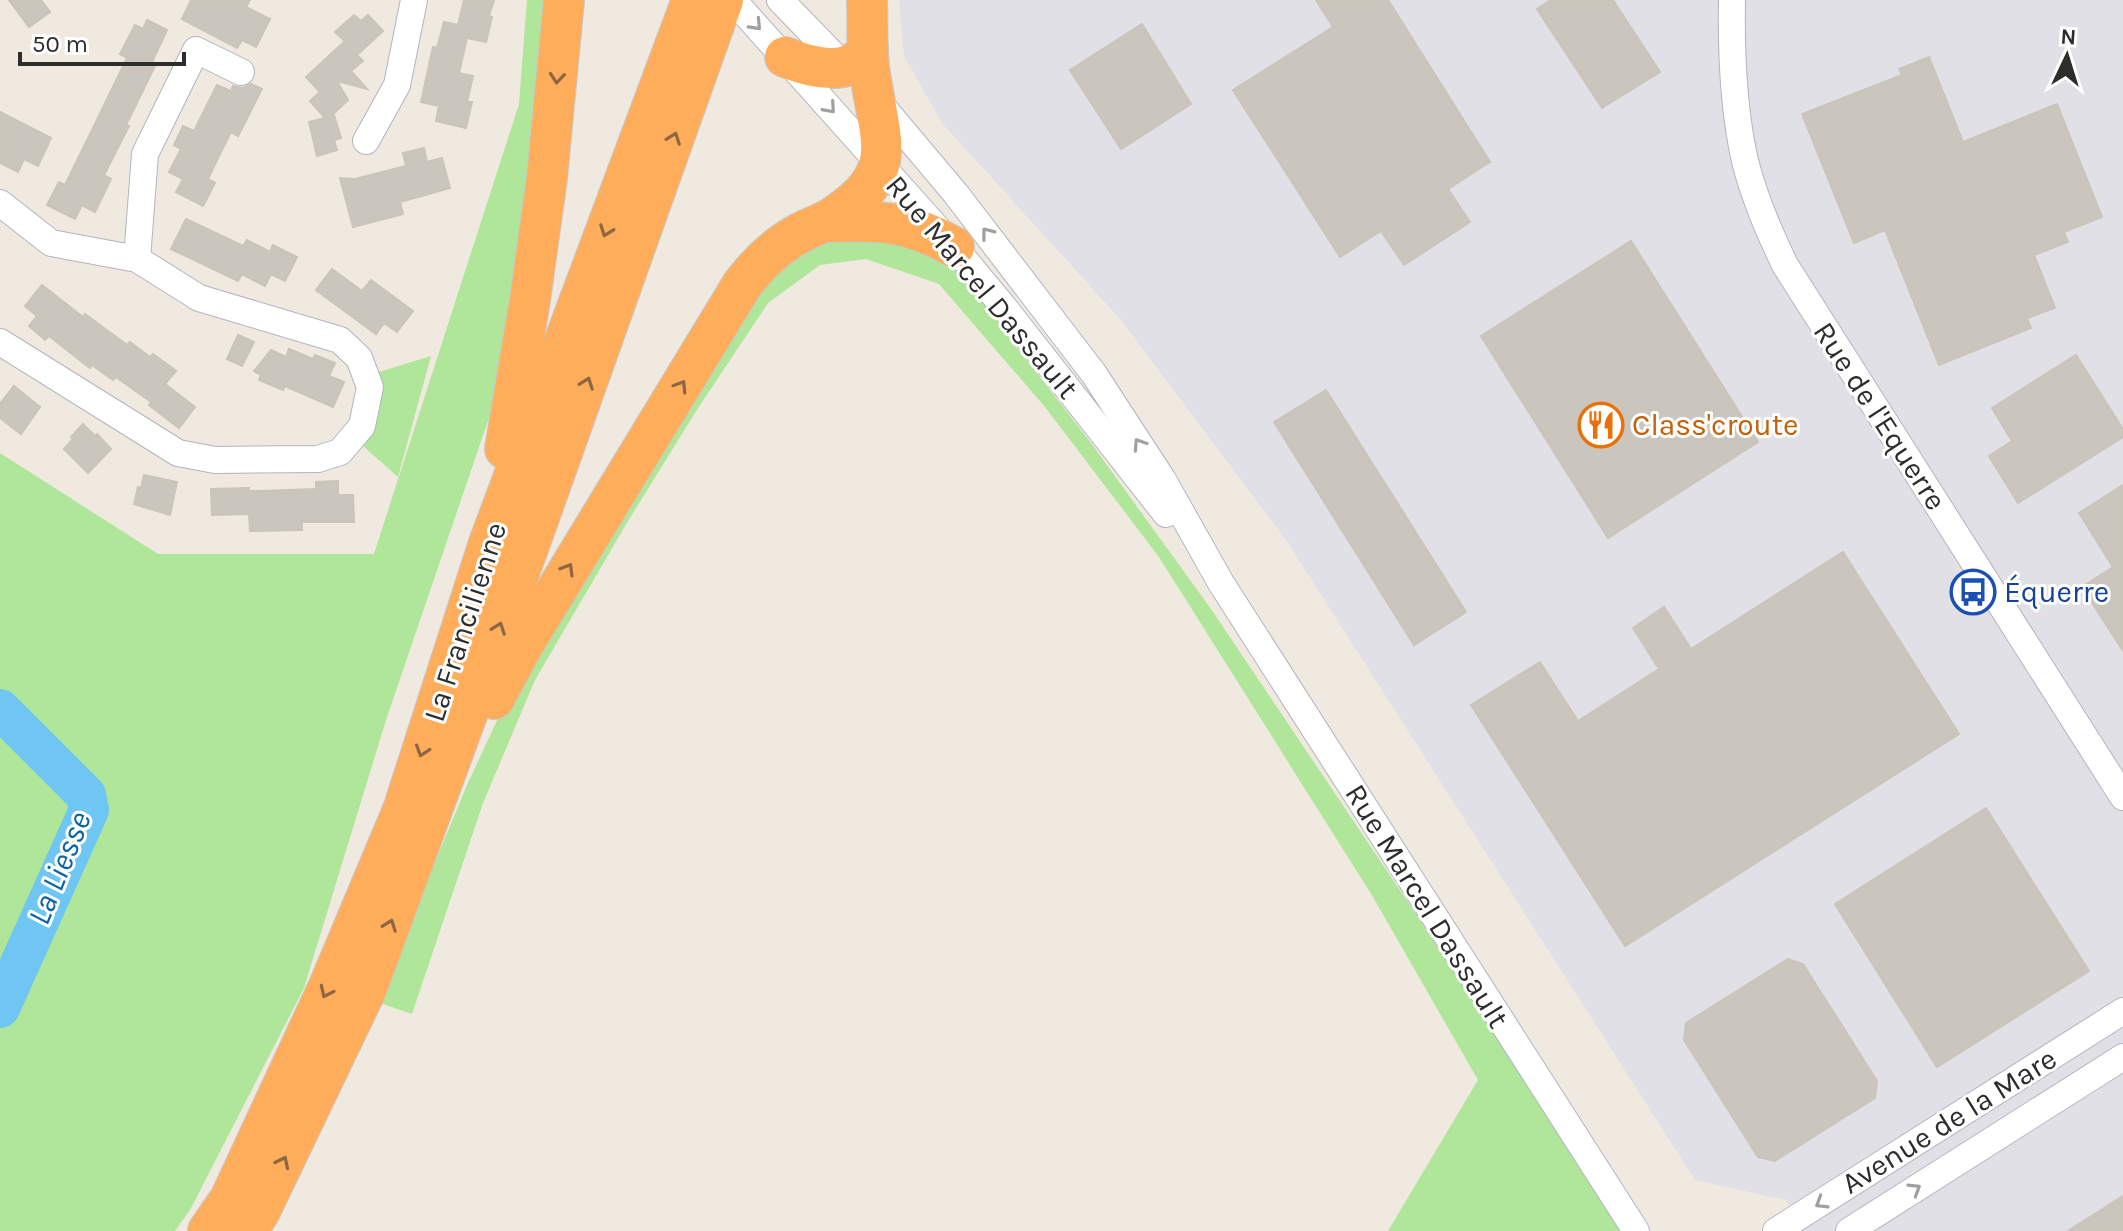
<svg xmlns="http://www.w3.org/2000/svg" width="2123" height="1231" font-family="Karla,sans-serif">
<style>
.industrial{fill:#e2e0e7}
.green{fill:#afe69a}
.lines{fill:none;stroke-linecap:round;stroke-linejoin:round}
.river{stroke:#70c6f3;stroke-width:40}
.building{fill:#cac6be;stroke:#cac5b8;stroke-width:2}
.minor-casing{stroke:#b3b4c1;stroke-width:28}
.highway-casing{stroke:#c8c8c8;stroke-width:42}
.minor{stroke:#fff;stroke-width:26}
.highway{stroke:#ffad5a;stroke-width:40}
.oneway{stroke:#a0a0a0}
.oneway2{stroke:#8c6741}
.labels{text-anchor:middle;stroke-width:6;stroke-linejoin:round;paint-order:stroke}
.street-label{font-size:30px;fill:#2d2d2d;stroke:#fff}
.food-label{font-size:30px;fill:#c56008;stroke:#fff;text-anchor:start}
.transit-label{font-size:30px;fill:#164399;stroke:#fff;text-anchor:start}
.water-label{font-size:32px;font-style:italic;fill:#0964a5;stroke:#fff}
</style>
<rect width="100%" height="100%" fill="#efe9df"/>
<!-- industrial -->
<path class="industrial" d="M 899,0 L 2123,0 L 2123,1231 L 1804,1231 L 1786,1200 L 1695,1180 L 1286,540 L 1120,319 L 942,123 L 904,56 Z"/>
<!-- green -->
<g class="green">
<path d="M 527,0 L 550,0 L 542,89 L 492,409 L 386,720 L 304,988 L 190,1210 L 175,1231 L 0,1231 L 0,453 L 158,554 L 374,554 L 519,104 Z"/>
<path d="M 848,229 L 938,254 L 965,280 L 1091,443 L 1211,609 L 1416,914 L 1622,1231 L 1388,1231 L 1478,1080 L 1373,897 L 1159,557 L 1045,407 L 939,284 L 866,259 L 820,265 L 768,303 L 698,408 L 628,521 L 535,680 L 483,803 L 412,1014 L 377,1002 L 467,785 L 514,684 L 779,258 Z"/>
<path d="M 431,356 L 398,477 L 363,446 C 381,420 384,403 379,372 Z"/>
</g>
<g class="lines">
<!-- river -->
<path class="river" d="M 0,709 L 86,795 L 89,810 L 0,1008"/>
</g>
<!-- building -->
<g class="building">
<path d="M 9,0 L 41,0 L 50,12 L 29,27 Z"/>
<path d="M 191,0 L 250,0 L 246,7 L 270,19 L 256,47 L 242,40 L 237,48 L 182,19 Z"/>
<path d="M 464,0 L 494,0 L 489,16 L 492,17 L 486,42 L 467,38 L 459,73 L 473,76 L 467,102 L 472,102 L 466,128 L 436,121 L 439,106 L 421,102 L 433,47 L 437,48 L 444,22 L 458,25 Z"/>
<path d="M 1316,0 L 1388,0 L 1490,162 L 1448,189 L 1470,222 L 1404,265 L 1381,231 L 1340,257 L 1233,90 L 1333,27 Z"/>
<path d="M 1551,0 L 1613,0 L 1660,72 L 1602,108 L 1537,9 Z"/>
<path d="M 354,15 L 361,21 L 368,15 L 383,31 L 357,55 L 363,61 L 351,71 L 367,89 L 337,81 L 348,100 L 331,116 L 334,115 L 341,138 L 334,140 L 337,150 L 317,156 L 309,122 L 325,118 L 310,101 L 320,92 L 306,77 L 345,41 L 335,32 Z"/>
<path d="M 147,20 L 167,30 L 152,62 L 156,64 L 126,125 L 129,126 L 104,175 L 111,179 L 95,212 L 82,205 L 75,219 L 47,205 L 59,182 L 65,185 L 96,122 L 127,58 L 120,54 L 135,25 L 143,29 Z"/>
<path d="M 1142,24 L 1191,104 L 1121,149 L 1070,70 Z"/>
<path d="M 1929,57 L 1963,142 L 2057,104 L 2102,217 L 2064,232 L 2068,242 L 2034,255 L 2055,308 L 2027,318 L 2031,328 L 1939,365 L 1885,230 L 1854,243 L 1802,114 L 1902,75 L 1899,69 Z"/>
<path d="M 251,84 L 262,89 L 238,136 L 231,132 L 219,156 L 208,179 L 215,183 L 203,206 L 176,192 L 183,179 L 169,172 L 181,149 L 174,145 L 183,126 L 194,131 L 217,85 L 231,91 L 233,86 L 243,88 Z"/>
<path d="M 0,112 L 51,138 L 38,166 L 24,159 L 18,172 L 0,163 Z"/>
<path d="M 424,148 L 427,162 L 442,158 L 450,188 L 400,202 L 403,214 L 353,227 L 340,178 L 355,179 L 406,166 L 403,153 Z"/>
<path d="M 186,219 L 243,246 L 247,240 L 270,252 L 273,245 L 297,257 L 285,281 L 271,274 L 265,286 L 242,274 L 238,281 L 171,249 Z"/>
<path d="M 1631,241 L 1758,442 L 1608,538 L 1481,336 Z"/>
<path d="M 332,269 L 362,291 L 371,280 L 413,311 L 397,332 L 384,323 L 376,334 L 316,290 Z"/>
<path d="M 42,285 L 83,317 L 85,314 L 127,345 L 130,342 L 150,357 L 153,354 L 176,371 L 165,384 L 195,407 L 179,428 L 149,405 L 151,402 L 116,377 L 113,380 L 92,365 L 90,368 L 49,336 L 45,340 L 29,326 L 37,316 L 25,306 Z"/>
<path d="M 238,335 L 254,342 L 242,366 L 227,359 Z"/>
<path d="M 289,349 L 313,359 L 315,355 L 335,363 L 329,376 L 344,382 L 333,407 L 285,386 L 283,390 L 259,380 L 261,375 L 254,371 L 271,350 L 286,357 Z"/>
<path d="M 2076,355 L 2123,429 L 2123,437 L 2018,503 L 1989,456 L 2012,441 L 1992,408 Z"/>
<path d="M 14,386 L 40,407 L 21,434 L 0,418 L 0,404 Z"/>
<path d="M 1326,390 L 1466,612 L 1414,645 L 1274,422 Z"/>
<path d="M 83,424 L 95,436 L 97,434 L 111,449 L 88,473 L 64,449 L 73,439 L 71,437 Z"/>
<path d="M 144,475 L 177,482 L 170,515 L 134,504 L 138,487 L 141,488 Z"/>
<path d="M 338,481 L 338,495 L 353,495 L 354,522 L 302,522 L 302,530 L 250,531 L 249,514 L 212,515 L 211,489 L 249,488 L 249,491 L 260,491 L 316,489 L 316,482 Z"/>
<path d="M 2123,485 L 2123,651 L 2082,587 L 2113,567 L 2079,513 Z"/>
<path d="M 1843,552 L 1959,734 L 1625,946 L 1471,705 L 1540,662 L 1578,721 L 1659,669 L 1633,628 L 1664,607 L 1691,649 Z"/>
<path d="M 1986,808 L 2089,971 L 1937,1067 L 1835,904 Z"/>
<path d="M 1788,959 L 1803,964 L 1877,1081 L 1875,1098 L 1775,1161 L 1758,1157 L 1684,1040 L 1686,1023 Z"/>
<path d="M 2123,1196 L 2123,1231 L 2068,1231 Z"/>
</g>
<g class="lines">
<!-- minor casing -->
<g class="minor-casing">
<g id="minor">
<path d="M 733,0 L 954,247 L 1003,306 L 1166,514"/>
<path d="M 780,0 L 850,72"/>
<path d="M 1732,0 C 1731,54 1733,108 1745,161 C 1754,197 1769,232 1785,265 L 2123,797"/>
<path d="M 877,100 L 956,194 L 1094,374 L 1163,480 L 1221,583 L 1636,1231"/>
<path d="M 366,141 L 397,85 L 414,0"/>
<path d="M 0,203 L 51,243 L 137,259 L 199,298 L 340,340 L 359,358 L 370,387 L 362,426 L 340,452 L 318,459 L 215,460 L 178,453 L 0,342"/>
<path d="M 137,259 L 145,154 L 196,50 L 241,72"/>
<path d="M 1776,1231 L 2123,1011"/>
<path d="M 1849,1231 L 2123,1057"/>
</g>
</g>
<!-- highway casing -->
<g class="highway-casing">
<g id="highway">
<path d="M 785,57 C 811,68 852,78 868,49"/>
<path d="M 825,222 C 877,220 908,220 954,247"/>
<path d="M 505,449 L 530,300 L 547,178 L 564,0"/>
<path d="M 494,699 L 523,645 L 742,285 C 759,262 777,245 802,232 C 811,227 821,224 830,219 C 901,174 881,145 870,74 C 866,50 868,25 867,0"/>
<path d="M 208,1231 L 230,1199 L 329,986 L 403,810 L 489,543 L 692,0"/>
<path d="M 247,1231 L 260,1211 L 366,990 L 527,551 L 723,0"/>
</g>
</g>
<!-- minor -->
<use href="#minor" class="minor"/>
<!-- highway -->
<use href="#highway" class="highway"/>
</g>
<!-- one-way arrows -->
<defs><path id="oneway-chevron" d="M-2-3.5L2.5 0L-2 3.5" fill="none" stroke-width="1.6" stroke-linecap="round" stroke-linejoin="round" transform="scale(2)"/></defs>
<g class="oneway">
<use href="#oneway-chevron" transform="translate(756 25) rotate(47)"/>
<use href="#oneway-chevron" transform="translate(830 108) rotate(49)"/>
<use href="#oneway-chevron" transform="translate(987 233) rotate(-128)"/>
<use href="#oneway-chevron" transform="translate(1139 444) rotate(-123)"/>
<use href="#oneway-chevron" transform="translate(1915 1189) rotate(-32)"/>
<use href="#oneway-chevron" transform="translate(1821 1203) rotate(148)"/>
</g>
<g class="oneway2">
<use href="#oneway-chevron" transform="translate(557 78) rotate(95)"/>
<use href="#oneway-chevron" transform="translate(674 138) rotate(-70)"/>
<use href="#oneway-chevron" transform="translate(606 231) rotate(110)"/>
<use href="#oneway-chevron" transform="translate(587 383) rotate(-70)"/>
<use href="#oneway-chevron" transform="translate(681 386) rotate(-58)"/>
<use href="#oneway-chevron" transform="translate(568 569) rotate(-59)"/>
<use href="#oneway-chevron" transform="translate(499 628) rotate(-70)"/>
<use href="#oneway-chevron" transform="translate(422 751) rotate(108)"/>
<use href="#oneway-chevron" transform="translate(390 925) rotate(-70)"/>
<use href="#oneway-chevron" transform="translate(326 992) rotate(115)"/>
<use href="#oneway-chevron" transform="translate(283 1162) rotate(-64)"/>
</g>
<!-- icons -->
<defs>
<g id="restaurant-ring" transform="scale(2.3)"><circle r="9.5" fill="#fff" stroke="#e8710a" stroke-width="1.5"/><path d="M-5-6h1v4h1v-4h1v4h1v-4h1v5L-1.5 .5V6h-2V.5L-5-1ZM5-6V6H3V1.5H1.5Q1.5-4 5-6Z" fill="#e8710a"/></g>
<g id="bus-ring" transform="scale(2.3)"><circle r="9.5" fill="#fff" stroke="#1a4fb4" stroke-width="1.5"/><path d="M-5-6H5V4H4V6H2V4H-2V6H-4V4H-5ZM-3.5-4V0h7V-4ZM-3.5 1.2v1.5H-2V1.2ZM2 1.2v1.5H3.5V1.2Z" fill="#1a4fb4"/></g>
</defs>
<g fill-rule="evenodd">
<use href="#restaurant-ring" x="1601" y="425"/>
<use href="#bus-ring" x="1973" y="592"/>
</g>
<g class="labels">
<!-- street labels -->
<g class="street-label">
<text transform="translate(982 287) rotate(50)" y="10">Rue Marcel Dassault</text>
<text transform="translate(1880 416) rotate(57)" y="10">Rue de l'Equerre</text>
<text transform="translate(465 622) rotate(-72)" y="10">La Francilienne</text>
<text transform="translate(1427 906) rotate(58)" y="10">Rue Marcel Dassault</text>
<text transform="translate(1949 1121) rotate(-32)" y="10">Avenue de la Mare</text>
</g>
<!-- food labels -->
<g class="food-label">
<text x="1632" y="435">Class'croute</text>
</g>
<!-- transit labels -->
<g class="transit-label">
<text x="2004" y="602">Équerre</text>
</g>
<!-- water labels -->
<g class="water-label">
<text transform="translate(59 868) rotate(-68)" y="11">La Liesse</text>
</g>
</g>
<!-- north arrow -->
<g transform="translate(2067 56) rotate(4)" stroke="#ffffff" stroke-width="6" paint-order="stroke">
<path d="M0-6L14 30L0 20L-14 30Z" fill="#2d2d2d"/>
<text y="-12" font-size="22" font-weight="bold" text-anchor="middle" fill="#2d2d2d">N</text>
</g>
<!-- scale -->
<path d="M20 52v12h164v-12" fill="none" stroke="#2d2d2d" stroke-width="4"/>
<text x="32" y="52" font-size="24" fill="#2d2d2d" stroke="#ffffff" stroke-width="6" paint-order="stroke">50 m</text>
</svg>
